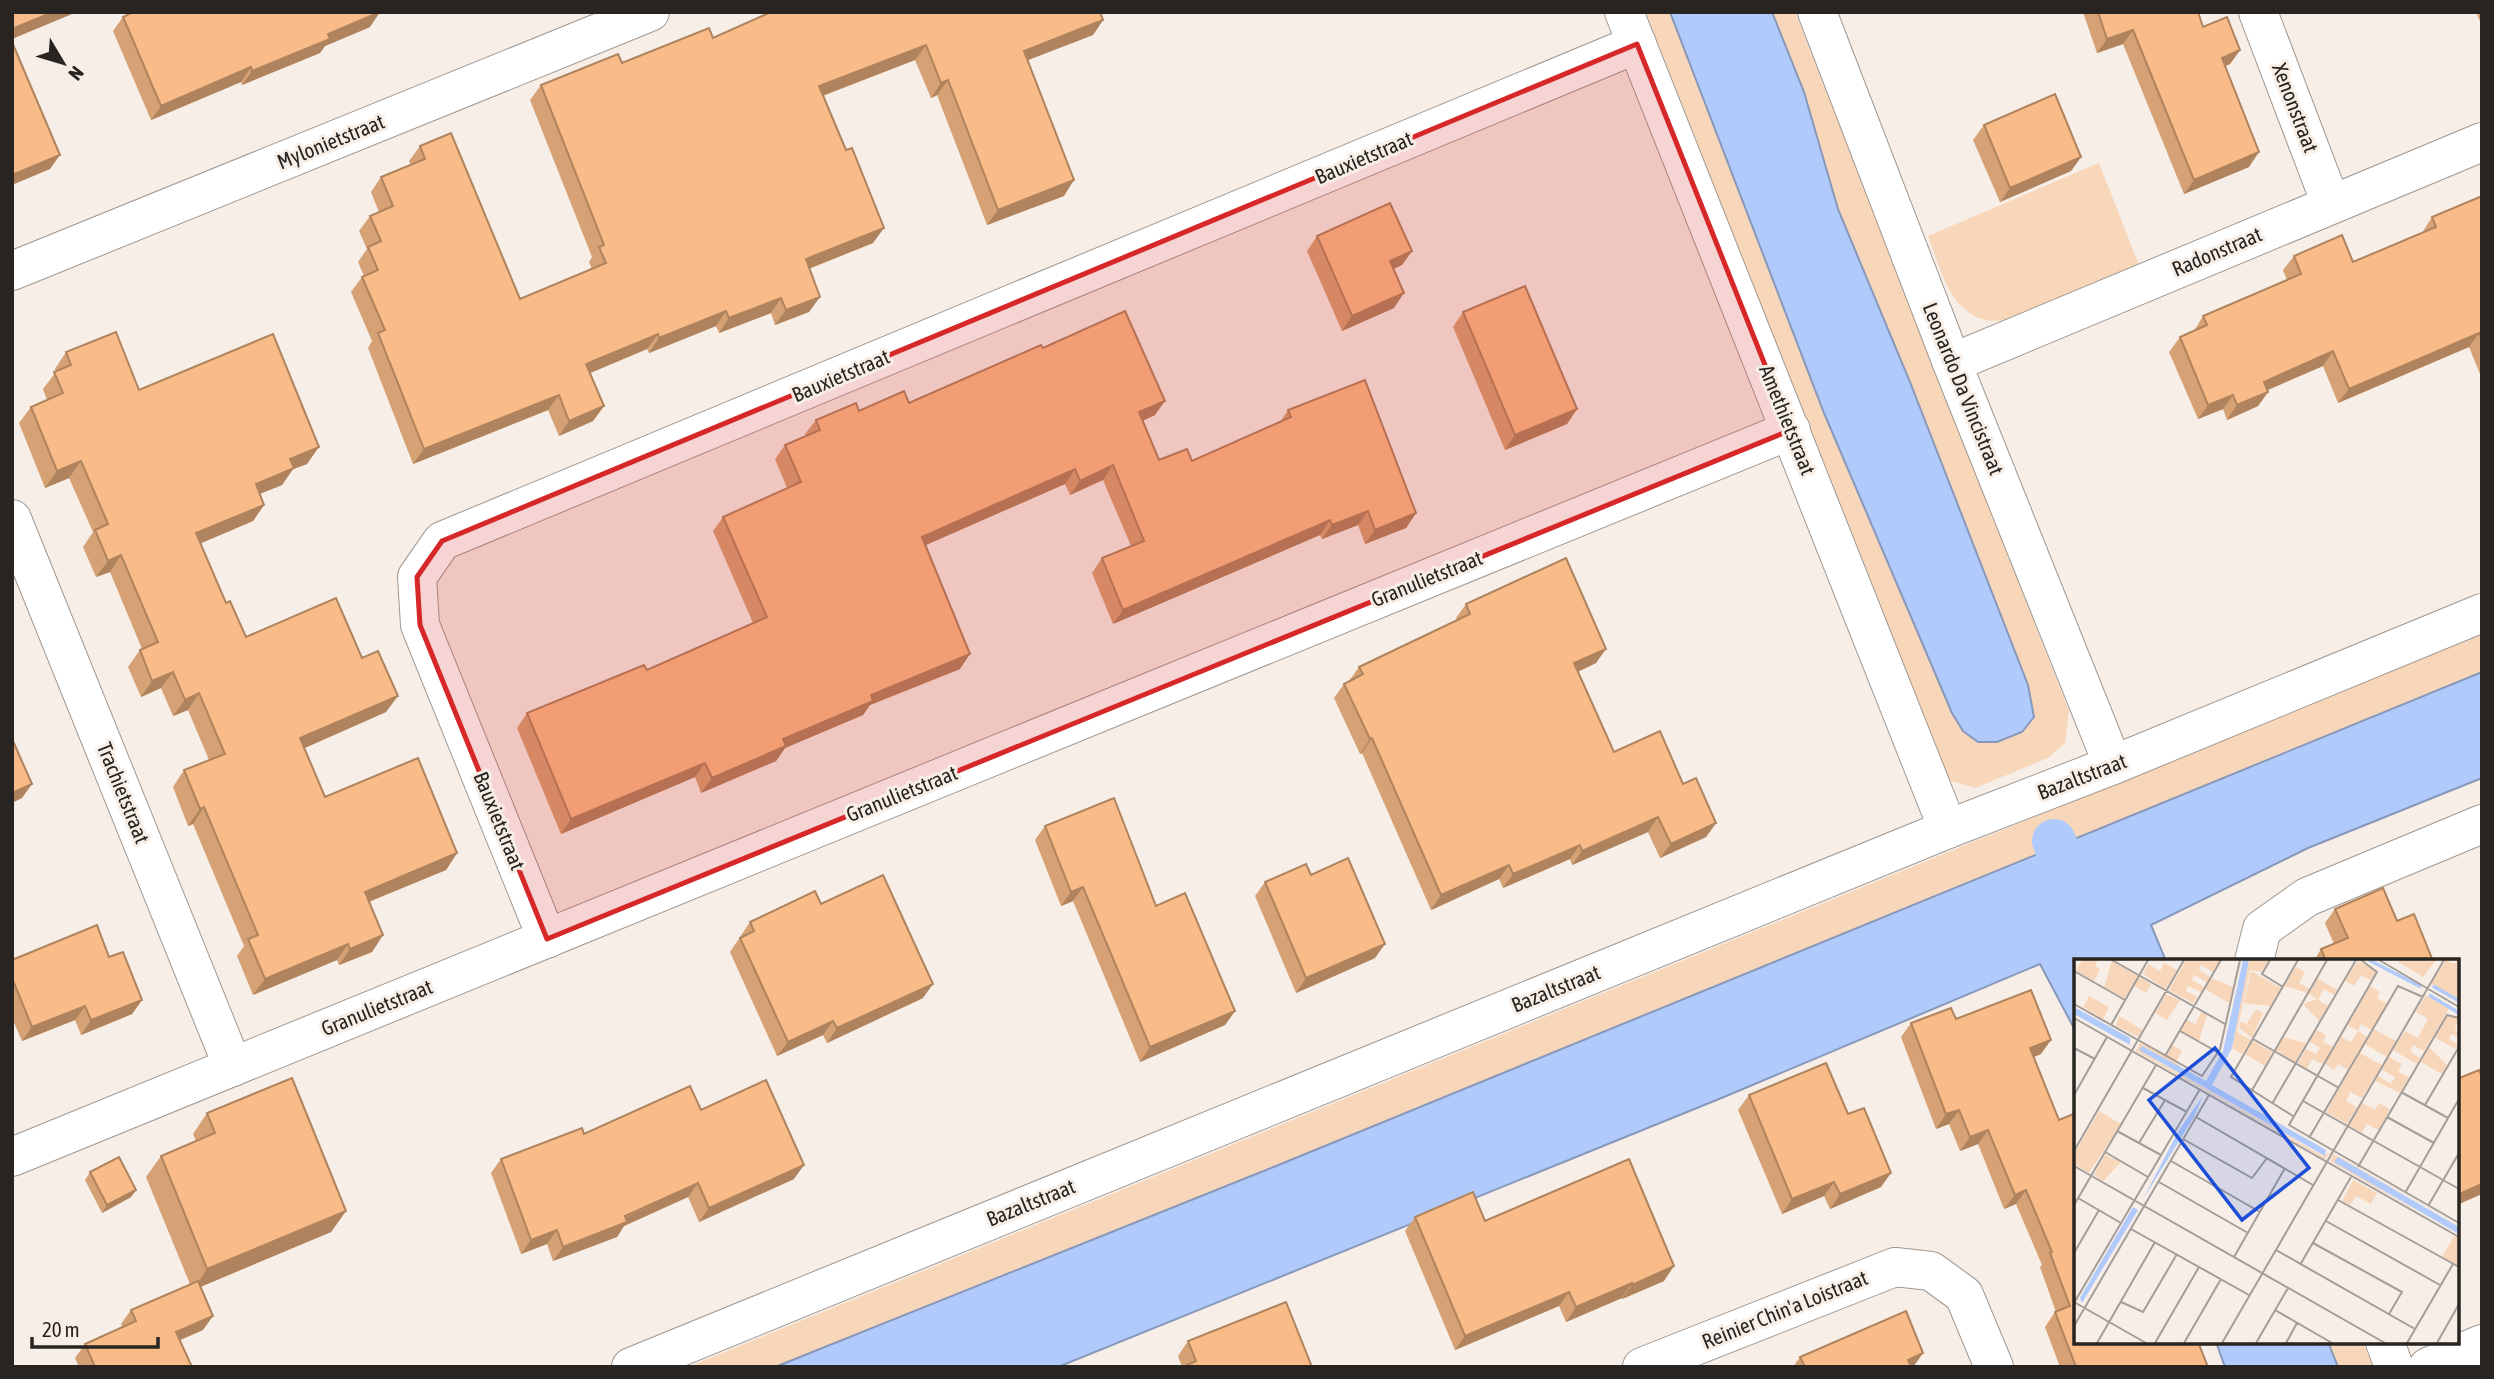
<svg xmlns="http://www.w3.org/2000/svg" width="2494" height="1379" font-family="'Asap Condensed',sans-serif">
<style>
.green{fill:#f8d6ba}
.water{fill:#b0cafb;stroke:#8798ba;stroke-width:2}
.lines{fill:none;stroke-linecap:round;stroke-linejoin:round}
.canal{stroke:#b0cafb;stroke-width:44}
.minor-casing{stroke:#a09892;stroke-width:40}
.minor{stroke:#fff;stroke-width:38}
.wall{fill:#d6a174}
.shaded-wall{fill:#ae835e}
.building{fill:#f9bb87;stroke:#ae835e;stroke-width:2}
.marked{fill:#d62828;fill-opacity:0.2;stroke:#d62828;stroke-width:5;stroke-linejoin:round}
.labels{text-anchor:middle;stroke-width:6;stroke-linejoin:round;paint-order:stroke}
.street-label{font-size:21px;fill:#272421;stroke:#f7eee7}
.inset-river{fill:none;stroke:#b0cafb;stroke-width:3.5}
.inset-road{fill:none;stroke:#a49d98;stroke-width:2}
.view{fill:#1d4ed8;fill-opacity:0.15;stroke:#1d4ed8;stroke-width:3.5}
.inset-edge{fill:none;stroke:#272421;stroke-width:3.5}
</style>
<rect width="100%" height="100%" fill="#f7eee7"/>
<!-- green -->
<g class="green">
<path d="M 1643,12 L 1670,12 L 1824,413 L 1952,713 L 1910,382 L 1838,209 L 1804,92 L 1772,12 L 1795,12 L 2069,711 L 2065,743 L 2048,758 L 1975,788 L 1948,780 Z"/>
<path d="M 2099,163 L 2139,265 L 2007,320 C 2001,320 1991,322 1985,320 C 1948,310 1940,266 1928,236 Z"/>
<path d="M 2482,634 L 2482,672 L 1276,1166 L 775,1367 L 688,1367 Z"/>
<path d="M 2328,1342 L 2363,1342 L 2373,1367 L 2338,1367 Z"/>
</g>
<!-- water -->
<g class="water">
<path d="M 1670,12 L 1772,12 L 1804,92 L 1838,209 L 1910,382 L 2028,685 L 2034,717 L 2022,732 L 1997,742 L 1978,742 L 1963,731 L 1952,713 L 1824,413 Z"/>
<path d="M 2482,672 L 2482,778 L 2308,848 L 2151,925 L 2166,961 L 2076,961 L 2076,1032 L 2040,964 L 1724,1097 L 1058,1367 L 775,1367 L 1276,1166 Z"/>
<path d="M 2216,1342 L 2328,1342 L 2338,1367 L 2225,1367 Z"/>
</g>
<g class="lines">
<!-- canal -->
<path class="canal" d="M 2054,841 L 2102,961"/>
<!-- minor casing -->
<g class="minor-casing">
<g id="minor">
<path d="M 1624,12 L 1948,829"/>
<path d="M 1817,12 L 1952,363 L 2113,765"/>
<path d="M 2258,12 L 2331,204"/>
<path d="M 12,271 L 650,12"/>
<path d="M 1952,363 L 2482,142"/>
<path d="M 12,519 L 233,1067"/>
<path d="M 547,939 L 420,625 L 417,577 L 442,541 L 1637,44"/>
<path d="M 2254,961 L 2262,929 L 2307,897 L 2482,824"/>
<path d="M 12,1157 L 1791,430"/>
<path d="M 2385,1342 L 2394,1367"/>
<path d="M 631,1367 L 1948,829 L 2113,765 L 2482,613"/>
<path d="M 1642,1367 L 1895,1267 L 1931,1271 L 1964,1295 L 1994,1367"/>
<path d="M 2428,1367 L 2482,1344"/>
</g>
</g>
<!-- minor -->
<use href="#minor" class="minor"/>
</g>
<!-- wall -->
<g class="wall">
<path d="M 2083,12 L 2198,12 L 2203,27 L 2240,50 L 2230,64 L 2225,66 L 2249,167 L 2184,194 L 2123,44 L 2097,53 Z"/>
<path d="M 2476,12 L 2482,12 L 2482,26 Z"/>
<path d="M 123,17 L 370,27 L 325,46 L 320,53 L 242,85 L 241,82 L 151,120 L 113,31 Z"/>
<path d="M 1103,20 L 1093,35 L 1027,60 L 1064,196 L 987,225 L 937,95 L 931,98 L 915,60 L 823,96 L 873,243 L 809,269 L 809,312 L 775,325 L 771,313 L 719,333 L 716,326 L 649,353 L 647,349 L 590,373 L 604,406 L 593,421 L 559,436 L 548,410 L 413,464 L 368,348 L 372,341 L 351,292 L 362,277 L 364,276 L 358,262 L 367,249 L 359,231 L 370,216 L 379,212 L 371,192 L 381,177 L 411,165 L 409,161 L 420,146 L 520,299 L 592,269 L 589,262 L 592,257 L 530,100 L 541,85 L 713,38 Z"/>
<path d="M 1984,125 L 2081,157 L 2071,171 L 2000,202 L 1973,140 Z"/>
<path d="M 2482,196 L 2482,379 L 2469,347 L 2338,403 L 2323,366 L 2267,390 L 2268,392 L 2258,406 L 2227,420 L 2223,409 L 2198,419 L 2169,352 L 2180,337 L 2194,331 L 2203,316 L 2287,280 L 2283,270 L 2294,256 L 2353,262 L 2422,233 L 2432,217 Z"/>
<path d="M 1317,236 L 1412,251 L 1402,265 L 1394,269 L 1394,308 L 1342,331 L 1307,251 Z"/>
<path d="M 1463,312 L 1577,409 L 1567,424 L 1505,450 L 1453,327 Z"/>
<path d="M 1043,348 L 1155,415 L 1142,421 L 1159,460 L 1192,461 L 1280,422 L 1288,410 L 1416,513 L 1406,528 L 1365,544 L 1358,525 L 1322,539 L 1320,535 L 1113,624 L 1092,573 L 1102,558 L 1131,546 L 1103,480 L 1070,495 L 1065,484 L 926,545 L 960,669 L 870,705 L 863,715 L 785,748 L 776,761 L 701,793 L 695,777 L 561,834 L 517,728 L 527,713 L 647,670 L 753,623 L 713,531 L 723,517 L 787,488 L 775,459 L 785,445 L 806,436 L 805,434 L 816,420 L 909,403 Z"/>
<path d="M 66,352 L 139,390 L 307,464 L 293,469 L 282,485 L 260,494 L 264,505 L 253,521 L 201,543 L 226,603 L 246,637 L 386,712 L 304,748 L 325,797 L 457,853 L 446,870 L 369,902 L 383,935 L 372,952 L 339,965 L 337,960 L 253,995 L 237,956 L 244,946 L 193,824 L 188,826 L 173,787 L 184,770 L 209,760 L 188,710 L 173,716 L 161,688 L 141,697 L 128,667 L 140,650 L 142,649 L 110,572 L 96,577 L 83,547 L 93,532 L 69,478 L 45,488 L 19,423 L 31,407 L 47,400 L 43,389 L 56,372 L 55,369 Z"/>
<path d="M 1466,604 L 1596,663 L 1578,672 L 1614,752 L 1683,784 L 1716,823 L 1706,837 L 1660,858 L 1648,832 L 1572,865 L 1570,859 L 1503,888 L 1499,879 L 1431,910 L 1362,753 L 1360,754 L 1334,698 L 1344,684 L 1349,681 L 1359,667 L 1457,620 L 1456,618 Z"/>
<path d="M 1045,826 L 1156,906 L 1235,1011 L 1225,1025 L 1140,1062 L 1073,901 L 1061,906 L 1035,840 Z"/>
<path d="M 1311,875 L 1375,958 L 1296,993 L 1255,896 L 1265,882 Z"/>
<path d="M 821,904 L 923,998 L 827,1043 L 823,1035 L 777,1056 L 730,952 L 750,922 Z"/>
<path d="M 2335,909 L 2397,921 L 2433,961 L 2314,961 L 2321,949 L 2334,944 L 2325,923 Z"/>
<path d="M 109,957 L 142,1000 L 132,1014 L 81,1035 L 75,1020 L 22,1041 L 12,1018 L 12,960 Z"/>
<path d="M 1956,1019 L 2041,1054 L 2034,1057 L 2059,1120 L 2208,1367 L 2060,1367 L 2045,1327 L 2055,1312 L 2056,1312 L 2040,1267 L 2042,1265 L 2016,1204 L 2004,1209 L 1978,1144 L 1960,1151 L 1949,1124 L 1936,1129 L 1901,1037 L 1911,1023 Z"/>
<path d="M 1749,1095 L 1848,1114 L 1881,1187 L 1830,1209 L 1824,1196 L 1782,1214 L 1738,1110 Z"/>
<path d="M 701,1110 L 794,1179 L 699,1222 L 688,1197 L 624,1226 L 617,1237 L 553,1261 L 547,1244 L 521,1254 L 491,1173 L 501,1159 L 584,1134 Z"/>
<path d="M 207,1113 L 346,1211 L 331,1232 L 200,1287 L 203,1330 L 180,1340 L 192,1367 L 79,1367 L 75,1358 L 85,1344 L 123,1327 L 121,1324 L 131,1310 L 190,1284 L 146,1177 L 161,1156 L 196,1141 L 193,1134 Z"/>
<path d="M 90,1172 L 136,1190 L 131,1197 L 102,1213 L 85,1180 Z"/>
<path d="M 1415,1217 L 1485,1221 L 1664,1281 L 1622,1299 L 1622,1298 L 1566,1322 L 1559,1306 L 1455,1350 L 1405,1231 Z"/>
<path d="M 1188,1341 L 1312,1367 L 1182,1367 L 1178,1356 Z"/>
<path d="M 1923,1353 L 1913,1367 L 1793,1367 L 1800,1357 Z"/>
</g>
<!-- shaded-wall -->
<g class="shaded-wall">
<path d="M 53,12 L 77,12 L 12,39 L 12,29 Z"/>
<path d="M 380,12 L 370,27 L 325,46 L 320,53 L 242,85 L 252,71 L 328,34 Z"/>
<path d="M 1103,20 L 1093,35 L 1013,66 L 1024,51 Z"/>
<path d="M 2133,30 L 2123,44 L 2097,53 L 2107,39 Z"/>
<path d="M 926,45 L 915,60 L 808,101 L 819,86 Z"/>
<path d="M 2240,50 L 2230,64 L 2212,72 L 2222,58 Z"/>
<path d="M 251,67 L 241,82 L 151,120 L 161,106 Z"/>
<path d="M 948,80 L 937,95 L 931,98 L 941,83 Z"/>
<path d="M 2259,152 L 2249,167 L 2184,194 L 2194,180 Z"/>
<path d="M 60,155 L 50,169 L 12,185 L 12,175 Z"/>
<path d="M 2081,157 L 2071,171 L 2000,202 L 2010,188 Z"/>
<path d="M 1074,180 L 1064,196 L 987,225 L 998,210 Z"/>
<path d="M 884,228 L 873,243 L 795,274 L 806,259 Z"/>
<path d="M 1412,251 L 1402,265 L 1380,275 L 1390,261 Z"/>
<path d="M 1404,293 L 1394,308 L 1342,331 L 1352,316 Z"/>
<path d="M 820,297 L 809,312 L 775,325 L 786,310 Z"/>
<path d="M 781,298 L 771,313 L 719,333 L 729,318 Z"/>
<path d="M 726,311 L 716,326 L 649,353 L 659,338 Z"/>
<path d="M 2479,333 L 2469,347 L 2338,403 L 2349,389 Z"/>
<path d="M 658,334 L 647,349 L 576,379 L 586,364 Z"/>
<path d="M 2333,351 L 2323,366 L 2254,396 L 2264,382 Z"/>
<path d="M 2268,392 L 2258,406 L 2227,420 L 2237,405 Z"/>
<path d="M 559,395 L 548,410 L 413,464 L 424,449 Z"/>
<path d="M 2233,395 L 2223,409 L 2198,419 L 2208,405 Z"/>
<path d="M 1165,401 L 1155,415 L 1129,427 L 1139,412 Z"/>
<path d="M 604,406 L 593,421 L 559,436 L 569,421 Z"/>
<path d="M 1577,409 L 1567,424 L 1505,450 L 1515,435 Z"/>
<path d="M 319,447 L 307,464 L 293,469 L 282,485 L 244,500 L 256,484 L 290,459 Z"/>
<path d="M 81,461 L 69,478 L 45,488 L 57,471 Z"/>
<path d="M 1113,465 L 1103,480 L 1070,495 L 1080,481 Z"/>
<path d="M 1075,469 L 1065,484 L 912,551 L 922,537 Z"/>
<path d="M 264,505 L 253,521 L 185,550 L 196,533 Z"/>
<path d="M 1368,511 L 1358,525 L 1322,539 L 1332,525 Z"/>
<path d="M 1416,513 L 1406,528 L 1365,544 L 1375,530 Z"/>
<path d="M 1330,520 L 1320,535 L 1113,624 L 1123,610 Z"/>
<path d="M 121,555 L 110,572 L 96,577 L 108,561 Z"/>
<path d="M 1606,649 L 1596,663 L 1564,678 L 1574,663 Z"/>
<path d="M 970,654 L 960,669 L 870,705 L 863,715 L 785,748 L 776,761 L 701,793 L 712,778 L 783,739 L 871,695 Z"/>
<path d="M 173,672 L 161,688 L 141,697 L 152,681 Z"/>
<path d="M 199,693 L 188,710 L 173,716 L 185,700 Z"/>
<path d="M 398,696 L 386,712 L 289,755 L 300,738 Z"/>
<path d="M 1372,738 L 1362,753 L 1360,754 L 1370,739 Z"/>
<path d="M 705,763 L 695,777 L 561,834 L 571,819 Z"/>
<path d="M 32,784 L 22,798 L 12,803 L 12,793 Z"/>
<path d="M 204,807 L 193,824 L 188,826 L 200,809 Z"/>
<path d="M 1658,817 L 1648,832 L 1572,865 L 1582,851 Z"/>
<path d="M 1716,823 L 1706,837 L 1660,858 L 1671,844 Z"/>
<path d="M 1580,845 L 1570,859 L 1503,888 L 1513,874 Z"/>
<path d="M 457,853 L 446,870 L 353,908 L 365,892 Z"/>
<path d="M 1509,865 L 1499,879 L 1431,910 L 1441,895 Z"/>
<path d="M 1083,887 L 1073,901 L 1061,906 L 1071,892 Z"/>
<path d="M 383,935 L 372,952 L 339,965 L 350,949 Z"/>
<path d="M 348,944 L 337,960 L 253,995 L 265,979 Z"/>
<path d="M 1385,944 L 1375,958 L 1296,993 L 1306,978 Z"/>
<path d="M 933,984 L 923,998 L 827,1043 L 837,1028 Z"/>
<path d="M 142,1000 L 132,1014 L 81,1035 L 91,1020 Z"/>
<path d="M 85,1006 L 75,1020 L 22,1041 L 32,1027 Z"/>
<path d="M 1235,1011 L 1225,1025 L 1140,1062 L 1150,1047 Z"/>
<path d="M 833,1021 L 823,1035 L 777,1056 L 788,1042 Z"/>
<path d="M 2051,1040 L 2041,1054 L 2020,1062 L 2030,1048 Z"/>
<path d="M 1959,1110 L 1949,1124 L 1936,1129 L 1946,1114 Z"/>
<path d="M 1988,1130 L 1978,1144 L 1960,1151 L 1970,1137 Z"/>
<path d="M 804,1165 L 794,1179 L 699,1222 L 709,1208 Z"/>
<path d="M 1891,1173 L 1881,1187 L 1830,1209 L 1840,1194 Z"/>
<path d="M 1834,1182 L 1824,1196 L 1782,1214 L 1792,1199 Z"/>
<path d="M 698,1183 L 688,1197 L 624,1226 L 617,1237 L 553,1261 L 563,1247 Z"/>
<path d="M 2482,1184 L 2482,1194 L 2457,1205 L 2457,1195 Z"/>
<path d="M 136,1190 L 131,1197 L 102,1213 L 107,1205 Z"/>
<path d="M 2026,1190 L 2016,1204 L 2004,1209 L 2015,1195 Z"/>
<path d="M 346,1211 L 331,1232 L 193,1290 L 207,1269 Z"/>
<path d="M 557,1230 L 547,1244 L 521,1254 L 531,1240 Z"/>
<path d="M 1674,1266 L 1664,1281 L 1622,1299 L 1632,1285 Z"/>
<path d="M 1632,1283 L 1622,1298 L 1566,1322 L 1576,1307 Z"/>
<path d="M 1569,1292 L 1559,1306 L 1455,1350 L 1465,1336 Z"/>
<path d="M 213,1316 L 203,1330 L 166,1346 L 176,1332 Z"/>
<path d="M 1923,1353 L 1913,1367 L 1903,1367 L 1908,1360 Z"/>
</g>
<!-- building -->
<g class="building">
<path d="M 12,12 L 53,12 L 12,29 Z"/>
<path d="M 133,12 L 380,12 L 328,34 L 330,39 L 252,71 L 251,67 L 161,106 L 123,17 Z"/>
<path d="M 771,12 L 1100,12 L 1103,20 L 1024,51 L 1074,180 L 998,210 L 948,80 L 941,83 L 926,45 L 819,86 L 846,150 L 852,148 L 884,228 L 806,259 L 820,297 L 786,310 L 781,298 L 729,318 L 726,311 L 659,338 L 658,334 L 586,364 L 604,406 L 569,421 L 559,395 L 424,449 L 378,333 L 385,330 L 362,277 L 378,270 L 368,247 L 381,241 L 370,216 L 393,206 L 381,177 L 425,159 L 420,146 L 451,133 L 520,299 L 606,263 L 599,247 L 604,245 L 541,85 L 618,54 L 622,63 L 709,28 L 713,38 Z"/>
<path d="M 2098,12 L 2198,12 L 2203,27 L 2227,17 L 2240,50 L 2222,58 L 2259,152 L 2194,180 L 2133,30 L 2107,39 Z"/>
<path d="M 12,42 L 60,155 L 12,175 Z"/>
<path d="M 2055,94 L 2081,157 L 2010,188 L 1984,125 Z"/>
<path d="M 2482,196 L 2482,340 L 2479,333 L 2349,389 L 2333,351 L 2264,382 L 2268,392 L 2237,405 L 2233,395 L 2208,405 L 2180,337 L 2207,325 L 2203,316 L 2301,274 L 2294,256 L 2342,235 L 2353,262 L 2436,227 L 2432,217 Z"/>
<path d="M 1390,203 L 1412,251 L 1390,261 L 1404,293 L 1352,316 L 1317,236 Z"/>
<path d="M 1525,286 L 1577,409 L 1515,435 L 1463,312 Z"/>
<path d="M 1125,311 L 1165,401 L 1139,412 L 1159,460 L 1187,449 L 1192,461 L 1291,417 L 1288,410 L 1365,380 L 1416,513 L 1375,530 L 1368,511 L 1332,525 L 1330,520 L 1123,610 L 1102,558 L 1144,541 L 1113,465 L 1080,481 L 1075,469 L 922,537 L 970,654 L 871,695 L 873,701 L 783,739 L 786,746 L 712,778 L 705,763 L 571,819 L 527,713 L 644,665 L 647,670 L 767,617 L 723,517 L 801,482 L 785,445 L 820,430 L 816,420 L 856,403 L 859,411 L 904,391 L 909,403 L 1041,345 L 1043,348 Z"/>
<path d="M 116,332 L 139,390 L 273,334 L 319,447 L 290,459 L 294,468 L 256,484 L 264,505 L 196,533 L 226,603 L 230,601 L 246,637 L 336,598 L 362,658 L 378,651 L 398,696 L 300,738 L 325,797 L 418,758 L 457,853 L 365,892 L 383,935 L 350,949 L 348,944 L 265,979 L 248,939 L 258,935 L 204,807 L 200,809 L 184,770 L 225,754 L 199,693 L 185,700 L 173,672 L 152,681 L 140,650 L 158,642 L 121,555 L 108,561 L 95,530 L 108,524 L 81,461 L 57,471 L 31,407 L 63,393 L 54,372 L 71,365 L 66,352 Z"/>
<path d="M 1566,558 L 1606,649 L 1574,663 L 1614,752 L 1660,731 L 1683,784 L 1696,778 L 1716,823 L 1671,844 L 1658,817 L 1582,851 L 1580,845 L 1513,874 L 1509,865 L 1441,895 L 1372,738 L 1370,739 L 1344,684 L 1363,674 L 1359,667 L 1470,614 L 1466,604 Z"/>
<path d="M 13,741 L 32,784 L 12,793 L 12,742 Z"/>
<path d="M 1114,798 L 1156,906 L 1185,893 L 1235,1011 L 1150,1047 L 1083,887 L 1071,892 L 1045,826 Z"/>
<path d="M 1348,858 L 1385,944 L 1306,978 L 1265,882 L 1306,864 L 1311,875 Z"/>
<path d="M 883,875 L 933,984 L 837,1028 L 833,1021 L 788,1042 L 740,938 L 754,931 L 750,922 L 815,891 L 821,904 Z"/>
<path d="M 2383,888 L 2397,921 L 2414,914 L 2433,961 L 2326,961 L 2321,949 L 2348,938 L 2335,909 Z"/>
<path d="M 97,925 L 109,957 L 123,952 L 142,1000 L 91,1020 L 85,1006 L 32,1027 L 12,978 L 12,960 Z"/>
<path d="M 2031,990 L 2051,1040 L 2030,1048 L 2059,1120 L 2076,1113 L 2076,1342 L 2198,1342 L 2208,1367 L 2076,1367 L 2055,1312 L 2070,1306 L 2050,1253 L 2052,1252 L 2026,1190 L 2015,1195 L 1988,1130 L 1970,1137 L 1959,1110 L 1946,1114 L 1911,1023 L 1951,1008 L 1956,1019 Z"/>
<path d="M 1826,1063 L 1848,1114 L 1864,1108 L 1891,1173 L 1840,1194 L 1834,1182 L 1792,1199 L 1749,1095 Z"/>
<path d="M 2479,1070 L 2482,1076 L 2482,1184 L 2457,1195 L 2457,1079 Z"/>
<path d="M 292,1078 L 346,1211 L 207,1269 L 161,1156 L 215,1133 L 207,1113 Z"/>
<path d="M 766,1080 L 804,1165 L 709,1208 L 698,1183 L 625,1216 L 627,1222 L 563,1247 L 557,1230 L 531,1240 L 501,1159 L 582,1128 L 584,1134 L 690,1086 L 701,1110 Z"/>
<path d="M 119,1157 L 136,1190 L 107,1205 L 90,1172 Z"/>
<path d="M 1629,1159 L 1674,1266 L 1632,1285 L 1632,1283 L 1576,1307 L 1569,1292 L 1465,1336 L 1415,1217 L 1473,1192 L 1485,1221 Z"/>
<path d="M 198,1281 L 213,1316 L 176,1332 L 192,1367 L 95,1367 L 85,1344 L 136,1321 L 131,1310 Z"/>
<path d="M 1286,1302 L 1312,1367 L 1183,1367 L 1196,1361 L 1188,1341 Z"/>
<path d="M 1906,1311 L 1923,1353 L 1908,1360 L 1911,1367 L 1805,1367 L 1800,1357 Z"/>
</g>
<!-- marked area -->
<path class="marked" d="M 1637,44 L 1791,430 L 547,939 L 420,625 L 417,577 L 442,541 Z"/>
<g class="labels">
<!-- street labels -->
<g class="street-label">
<text transform="translate(2295 108) rotate(69)" y="7">Xenonstraat</text>
<text transform="translate(331 142) rotate(-22)" y="7">Mylonietstraat</text>
<text transform="translate(1364 158) rotate(-23)" y="7">Bauxietstraat</text>
<text transform="translate(2217 252) rotate(-23)" y="7">Radonstraat</text>
<text transform="translate(841 376) rotate(-23)" y="7">Bauxietstraat</text>
<text transform="translate(1963 389) rotate(68)" y="7">Leonardo Da Vincistraat</text>
<text transform="translate(1787 420) rotate(68)" y="7">Amethietstraat</text>
<text transform="translate(1427 579) rotate(-22)" y="7">Granulietstraat</text>
<text transform="translate(2082 777) rotate(-21)" y="7">Bazaltstraat</text>
<text transform="translate(123 793) rotate(68)" y="7">Trachietstraat</text>
<text transform="translate(902 794) rotate(-22)" y="7">Granulietstraat</text>
<text transform="translate(499 821) rotate(68)" y="7">Bauxietstraat</text>
<text transform="translate(1556 989) rotate(-22)" y="7">Bazaltstraat</text>
<text transform="translate(377 1008) rotate(-22)" y="7">Granulietstraat</text>
<text transform="translate(1031 1203) rotate(-22)" y="7">Bazaltstraat</text>
<text transform="translate(1785 1310) rotate(-22)" y="7">Reinier Chin'a Loistraat</text>
</g>
</g>
<!-- overview -->
<g transform="translate(2074 959)">
<rect width="385" height="385" fill="#f7eee7"/>
<path d="M 8,1 L 24,1 L 21,7 L 26,10 L 20,22 L 2,12 ZM 112,1 L 146,1 L 139,13 L 127,6 L 125,11 L 136,18 L 133,23 L 120,16 L 118,21 L 130,28 L 127,33 L 114,27 L 112,32 L 123,38 L 119,44 L 95,31 ZM 175,1 L 195,1 L 187,13 L 176,11 L 163,73 L 177,81 L 168,95 L 158,89 ZM 321,1 L 362,1 L 349,18 ZM 372,1 L 380,5 L 385,1 L 385,40 L 357,25 ZM 38,2 L 77,25 L 72,34 L 60,27 L 50,39 L 30,28 ZM 284,2 L 302,12 L 298,22 L 287,16 L 280,27 L 271,22 ZM 90,4 L 103,11 L 91,30 L 69,15 L 74,5 L 86,12 ZM 222,8 L 231,13 L 225,24 L 235,29 L 233,34 L 210,27 ZM 177,12 L 207,29 L 196,47 L 170,44 ZM 137,19 L 159,28 L 155,44 L 131,30 ZM 243,19 L 263,31 L 260,36 L 250,30 L 244,41 L 254,47 L 245,62 L 229,45 L 243,40 L 235,35 ZM 296,27 L 306,33 L 303,39 L 313,45 L 298,71 L 287,65 L 284,72 L 274,66 ZM 92,35 L 106,41 L 93,61 L 81,54 ZM 352,36 L 375,50 L 350,92 L 339,86 L 336,92 L 346,99 L 343,105 L 319,91 L 331,72 L 344,79 L 354,60 L 342,53 ZM 15,37 L 35,48 L 29,60 L 9,48 ZM 182,50 L 189,54 L 178,79 L 165,69 L 167,62 L 180,69 L 173,64 ZM 128,53 L 133,56 L 125,82 L 107,72 L 113,61 L 121,65 ZM 373,56 L 385,60 L 381,70 L 385,79 L 378,75 L 375,80 L 385,86 L 382,90 L 360,78 ZM 45,57 L 69,71 L 65,78 L 42,67 ZM 300,70 L 322,82 L 313,98 L 291,85 ZM 243,71 L 252,76 L 249,83 L 259,88 L 249,105 L 238,100 L 233,110 L 224,104 L 232,90 L 242,95 L 246,89 L 235,82 ZM 284,72 L 293,78 L 274,111 L 264,105 L 260,111 L 251,105 L 267,78 L 277,83 ZM 209,78 L 232,84 L 221,103 L 202,91 ZM 179,82 L 198,93 L 191,107 L 171,95 ZM 66,84 L 93,97 L 98,86 L 108,92 L 102,103 L 107,109 L 68,87 L 83,102 L 249,197 L 256,194 L 251,200 L 62,92 ZM 355,88 L 373,106 L 368,115 L 347,103 ZM 286,94 L 308,106 L 288,139 L 276,133 L 272,142 L 283,148 L 273,165 L 252,153 ZM 315,98 L 328,105 L 324,113 L 335,118 L 326,134 L 301,122 L 304,117 L 317,125 L 321,118 L 308,111 ZM 288,144 L 301,151 L 305,144 L 316,150 L 305,171 L 293,165 L 288,174 L 275,166 ZM 25,152 L 47,165 L 15,214 L 0,205 L 0,195 ZM 31,196 L 47,203 L 29,222 L 20,216 ZM 259,196 L 262,196 L 385,266 L 264,198 L 304,229 L 385,277 L 256,202 ZM 279,221 L 303,234 L 297,245 L 282,237 L 276,246 L 268,242 ZM 380,277 L 385,280 L 385,307 L 368,298 Z" fill="#f8d6ba"/>
<path d="M 169,1 L 175,1 L 158,89 L 138,126 L 252,191 L 251,197 L 65,91 L 68,87 L 132,122 L 149,92 ZM 0,48 L 56,79 L 56,86 L 0,55 ZM 129,137 L 120,158 L 69,240 L 105,171 ZM 264,198 L 385,268 L 385,275 L 260,203 ZM 59,248 L 64,251 L 8,344 L 6,339 Z" fill="#b0cafb"/>
<path class="inset-river" d="M 295,1 L 347,28M 359,27 L 385,42M 355,36 L 385,54"/>
<path class="inset-road" d="M 38,1 L 151,65M 196,1 L 188,15 L 209,28M 287,1 L 303,13 L 215,166 L 385,264M 305,1 L 385,48M 0,12 L 51,41M 0,45 L 128,117 L 146,90 L 166,1M 0,59 L 385,278M 37,66 L 74,1M 106,72 L 145,94M 179,80 L 265,129M 0,89 L 21,100M 91,97 L 147,1M 69,129 L 113,153M 177,133 L 253,1M 327,133 L 374,159M 0,136 L 33,78M 229,142 L 385,230M 198,145 L 282,1M 351,146 L 385,88M 219,157 L 157,118 L 224,1M 122,158 L 239,226M 313,158 L 360,184M 43,172 L 87,196M 235,179 L 324,27 L 349,38M 109,180 L 178,219 L 193,199M 65,184 L 91,141M 0,192 L 110,1M 31,193 L 74,218M 97,202 L 186,253M 0,207 L 311,384M 284,208 L 373,56 L 385,59M 85,223 L 174,274M 331,234 L 385,140M 4,239 L 47,264M 264,241 L 385,308M 0,246 L 82,106M 354,247 L 385,194M 252,262 L 366,326M 57,270 L 175,336M 239,284 L 328,333 L 315,355M 202,291 L 341,370M 0,294 L 25,251M 160,298 L 211,209M 226,306 L 277,218M 0,343 L 72,384M 47,343 L 69,353 L 103,295M 0,344 L 126,130M 201,351 L 258,384M 0,367 L 135,136M 23,384 L 81,283M 81,384 L 125,308M 110,384 L 147,320M 148,384 L 370,1M 182,384 L 214,329M 212,384 L 223,364M 333,384 L 379,305M 363,384 L 385,345"/>
<path class="view" d="M 141,89 L 235,209 L 168,261 L 75,141 Z"/>
<rect width="385" height="385" class="inset-edge"/>
</g>
<!-- border -->
<rect width="2494" height="1379" fill="none" stroke="#272421" stroke-width="28"/>
<!-- north arrow -->
<g transform="translate(63 63) rotate(128)" stroke="#f7eee7" stroke-width="5" paint-order="stroke">
<path d="M0-5L12 26L0 18L-12 26Z" fill="#272421"/>
<text y="-10" font-size="19" font-weight="bold" text-anchor="middle" fill="#272421">N</text>
</g>
<!-- scale -->
<path d="M32 1337v10h126v-10" fill="none" stroke="#272421" stroke-width="3.5"/>
<text x="42" y="1337" font-size="21" fill="#272421" stroke="#f7eee7" stroke-width="5" paint-order="stroke">20 m</text>
</svg>
